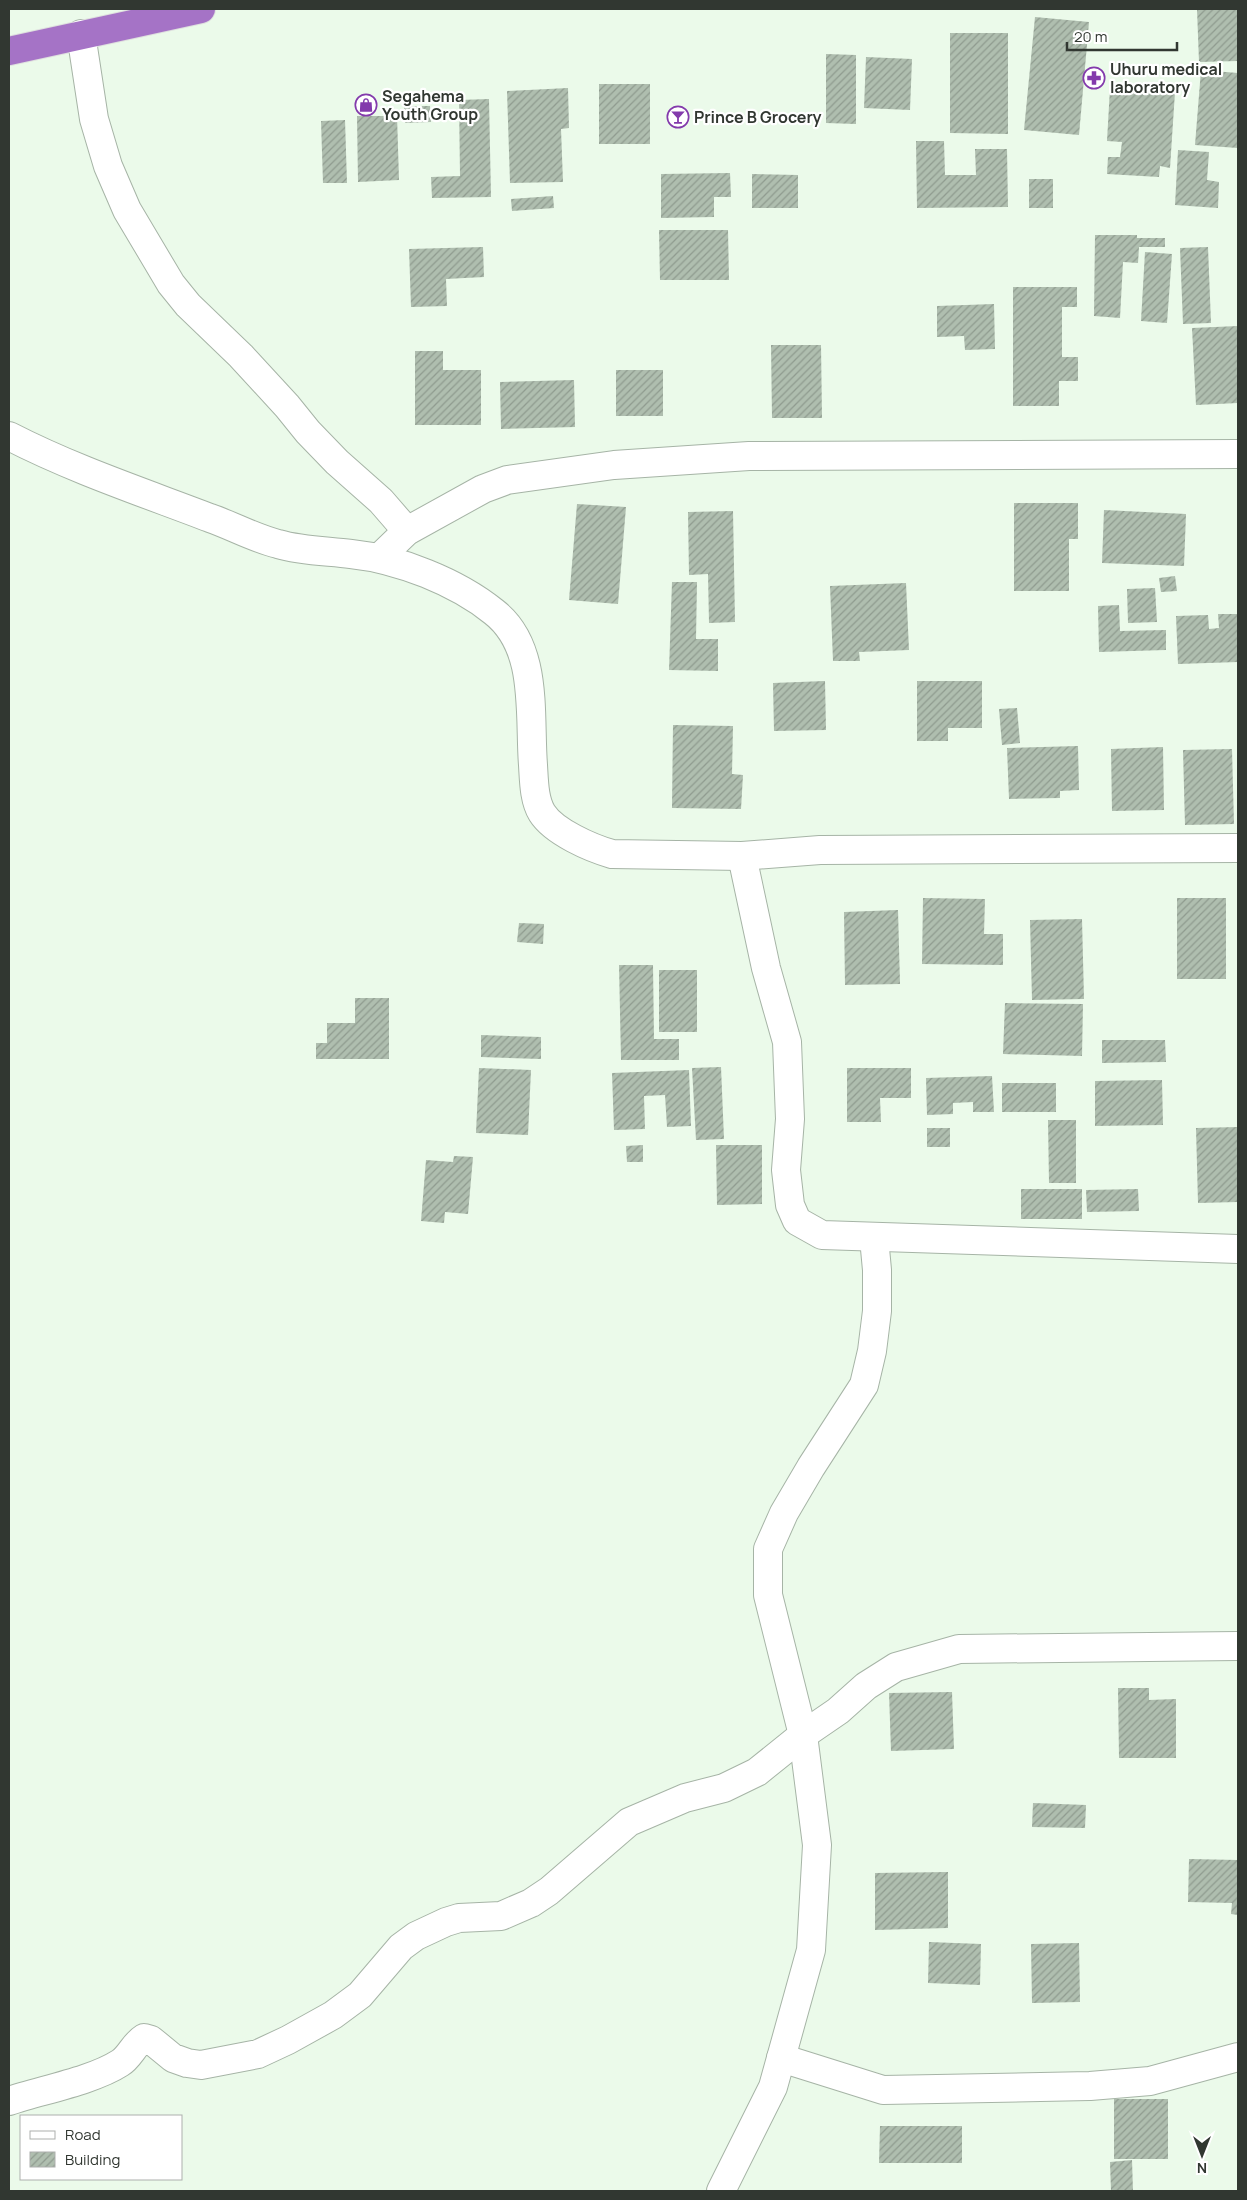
<svg xmlns="http://www.w3.org/2000/svg" width="1247" height="2200" font-family="Manrope,sans-serif">
<style>
.building{fill:url(#building-hatch)}
.lines{fill:none;stroke-linecap:round;stroke-linejoin:round}
.minor-casing{stroke:#a6b4a6;stroke-width:30}
.highway-casing{stroke:#dedfde;stroke-width:30}
.minor{stroke:#fff;stroke-width:28}
.highway{stroke:#a573c6;stroke-width:28}
.labels{text-anchor:middle;stroke-width:4.5;stroke-linejoin:round;paint-order:stroke}
.poi-label{font-size:16px;font-weight:bold;fill:#313731;stroke:#fff;text-anchor:start}
</style>
<defs>
<pattern id="building-hatch" width="6" height="6" patternUnits="userSpaceOnUse" patternTransform="scale(1.25)"><rect width="6" height="6" fill="#afbeaf"/><path d="M-1 1l2-2M0 6l6-6M5 7l2-2" fill="none" stroke="#8f9b8f"/></pattern>
</defs>
<rect width="100%" height="100%" fill="#ebfaea"/>
<!-- building -->
<g class="building">
<path d="M 1197,9 L 1238,9 L 1238,61 L 1199,62 Z"/>
<path d="M 1035,17 L 1089,22 L 1079,135 L 1024,130 Z"/>
<path d="M 950,33 L 1008,33 L 1008,134 L 950,133 Z"/>
<path d="M 826,54 L 856,55 L 856,124 L 826,123 Z"/>
<path d="M 866,57 L 912,59 L 910,110 L 864,108 Z"/>
<path d="M 1201,70 L 1238,73 L 1238,148 L 1195,145 Z"/>
<rect x="599" y="84" width="51" height="60"/>
<path d="M 568,88 L 569,128 L 561,129 L 563,182 L 510,183 L 507,91 Z"/>
<path d="M 1110,88 L 1175,92 L 1170,168 L 1160,166 L 1159,177 L 1107,174 L 1108,157 L 1120,157 L 1122,142 L 1107,141 Z"/>
<path d="M 489,99 L 491,197 L 432,198 L 431,177 L 460,176 L 459,100 Z"/>
<path d="M 404,106 L 430,106 L 431,122 L 405,123 Z"/>
<path d="M 357,116 L 397,116 L 399,180 L 358,182 Z"/>
<path d="M 345,120 L 347,183 L 323,183 L 321,121 Z"/>
<path d="M 916,141 L 944,141 L 945,175 L 976,175 L 975,149 L 1007,149 L 1008,207 L 917,208 Z"/>
<path d="M 1178,150 L 1209,152 L 1207,180 L 1219,182 L 1218,208 L 1175,205 Z"/>
<path d="M 730,173 L 731,197 L 714,197 L 714,217 L 661,218 L 661,174 Z"/>
<path d="M 752,174 L 798,175 L 798,208 L 752,208 Z"/>
<rect x="1029" y="179" width="24" height="29"/>
<path d="M 553,196 L 554,208 L 512,211 L 511,199 Z"/>
<path d="M 659,230 L 728,230 L 729,280 L 660,280 Z"/>
<path d="M 1095,235 L 1137,235 L 1137,238 L 1165,238 L 1165,247 L 1139,247 L 1138,263 L 1123,262 L 1120,318 L 1094,316 Z"/>
<path d="M 483,247 L 484,277 L 446,279 L 447,306 L 411,307 L 409,249 Z"/>
<path d="M 1208,247 L 1211,323 L 1183,324 L 1180,248 Z"/>
<path d="M 1145,252 L 1172,254 L 1167,323 L 1141,321 Z"/>
<path d="M 1013,287 L 1077,287 L 1077,307 L 1062,307 L 1062,357 L 1078,357 L 1078,381 L 1059,381 L 1059,406 L 1013,406 Z"/>
<path d="M 994,304 L 995,349 L 965,350 L 964,336 L 937,337 L 937,306 Z"/>
<path d="M 1238,326 L 1238,403 L 1196,405 L 1192,328 Z"/>
<path d="M 771,345 L 821,345 L 822,418 L 772,418 Z"/>
<path d="M 415,351 L 443,351 L 443,370 L 481,370 L 481,425 L 415,425 Z"/>
<rect x="616" y="370" width="47" height="46"/>
<path d="M 574,380 L 575,427 L 501,429 L 500,382 Z"/>
<path d="M 1014,503 L 1078,503 L 1078,539 L 1069,539 L 1069,591 L 1014,591 Z"/>
<path d="M 577,504 L 626,507 L 618,604 L 569,600 Z"/>
<path d="M 1104,510 L 1186,514 L 1184,566 L 1102,563 Z"/>
<path d="M 733,511 L 735,622 L 709,623 L 708,574 L 689,575 L 688,512 Z"/>
<path d="M 1175,576 L 1177,591 L 1161,592 L 1159,578 Z"/>
<path d="M 672,582 L 697,582 L 696,639 L 718,639 L 718,671 L 669,670 Z"/>
<path d="M 906,583 L 909,650 L 859,652 L 860,661 L 833,661 L 830,586 Z"/>
<path d="M 1155,588 L 1157,622 L 1128,623 L 1127,589 Z"/>
<path d="M 1119,605 L 1120,631 L 1166,630 L 1166,650 L 1099,652 L 1098,606 Z"/>
<path d="M 1218,614 L 1238,614 L 1238,662 L 1178,664 L 1176,616 L 1208,615 L 1209,629 L 1219,628 Z"/>
<path d="M 825,681 L 826,730 L 774,731 L 773,683 Z"/>
<path d="M 917,681 L 982,681 L 982,728 L 948,728 L 948,741 L 917,741 Z"/>
<path d="M 1017,708 L 1020,743 L 1002,745 L 999,709 Z"/>
<path d="M 673,725 L 733,726 L 732,774 L 743,775 L 741,809 L 672,808 Z"/>
<path d="M 1078,746 L 1079,790 L 1060,791 L 1060,798 L 1009,799 L 1007,748 Z"/>
<path d="M 1163,747 L 1164,810 L 1112,811 L 1111,749 Z"/>
<path d="M 1232,749 L 1234,824 L 1185,825 L 1183,750 Z"/>
<path d="M 923,898 L 985,899 L 984,934 L 1003,934 L 1003,965 L 922,964 Z"/>
<rect x="1177" y="898" width="49" height="81"/>
<path d="M 898,910 L 900,984 L 845,985 L 844,912 Z"/>
<path d="M 1082,919 L 1084,999 L 1032,1000 L 1030,920 Z"/>
<path d="M 519,923 L 544,924 L 543,944 L 517,942 Z"/>
<path d="M 619,965 L 653,965 L 654,1039 L 679,1039 L 679,1060 L 621,1060 Z"/>
<rect x="659" y="970" width="38" height="62"/>
<path d="M 355,998 L 389,998 L 389,1059 L 316,1059 L 316,1043 L 327,1043 L 327,1023 L 355,1023 Z"/>
<path d="M 1005,1003 L 1083,1004 L 1082,1056 L 1003,1054 Z"/>
<path d="M 481,1035 L 541,1037 L 541,1059 L 481,1057 Z"/>
<path d="M 1102,1040 L 1165,1040 L 1166,1062 L 1102,1063 Z"/>
<path d="M 721,1067 L 724,1139 L 696,1140 L 692,1068 Z"/>
<path d="M 479,1068 L 531,1070 L 528,1135 L 476,1133 Z"/>
<path d="M 847,1068 L 911,1068 L 911,1098 L 880,1098 L 881,1122 L 847,1122 Z"/>
<path d="M 689,1070 L 691,1126 L 667,1127 L 665,1095 L 644,1096 L 645,1129 L 614,1130 L 612,1073 Z"/>
<path d="M 992,1076 L 994,1112 L 973,1112 L 973,1102 L 953,1103 L 953,1114 L 927,1115 L 926,1078 Z"/>
<path d="M 1162,1080 L 1163,1125 L 1095,1126 L 1095,1081 Z"/>
<rect x="1002" y="1083" width="54" height="29"/>
<path d="M 1048,1120 L 1076,1120 L 1076,1183 L 1049,1183 Z"/>
<path d="M 1238,1127 L 1238,1202 L 1198,1203 L 1196,1128 Z"/>
<rect x="927" y="1128" width="23" height="19"/>
<path d="M 643,1145 L 643,1162 L 627,1162 L 626,1146 Z"/>
<path d="M 716,1145 L 762,1145 L 762,1204 L 717,1205 Z"/>
<path d="M 454,1156 L 473,1157 L 468,1214 L 445,1212 L 444,1223 L 421,1221 L 426,1160 L 453,1162 Z"/>
<rect x="1021" y="1189" width="61" height="30"/>
<path d="M 1138,1189 L 1139,1211 L 1087,1212 L 1086,1190 Z"/>
<path d="M 1118,1688 L 1149,1688 L 1149,1700 L 1176,1699 L 1176,1758 L 1119,1758 Z"/>
<path d="M 952,1692 L 954,1749 L 891,1751 L 889,1693 Z"/>
<path d="M 1033,1803 L 1086,1805 L 1085,1828 L 1032,1827 Z"/>
<path d="M 1189,1859 L 1238,1860 L 1238,1915 L 1231,1914 L 1232,1903 L 1188,1902 Z"/>
<path d="M 948,1872 L 948,1928 L 875,1930 L 875,1873 Z"/>
<path d="M 929,1942 L 981,1944 L 980,1985 L 928,1983 Z"/>
<path d="M 1079,1943 L 1080,2002 L 1032,2003 L 1031,1944 Z"/>
<rect x="1114" y="2099" width="54" height="60"/>
<path d="M 880,2126 L 962,2126 L 962,2163 L 879,2163 Z"/>
<path d="M 1132,2160 L 1133,2191 L 1111,2191 L 1110,2162 Z"/>
</g>
<g class="lines">
<!-- minor casing -->
<g class="minor-casing">
<g id="minor">
<path d="M 81,34 L 94,119 L 108,166 L 127,210 L 171,284 L 188,305 L 241,356 L 287,406 L 308,432 L 337,462 L 381,501 L 407,531"/>
<path d="M 9,436 C 73,469 142,492 210,518 C 233,526 254,538 278,544 C 302,551 327,551 351,554 C 399,559 457,582 494,612 C 539,647 529,715 533,765 C 534,781 534,800 542,813 C 554,832 591,848 612,854 L 742,856 L 820,850 L 1238,848"/>
<path d="M 379,558 L 407,531 L 483,489 L 507,480 L 614,465 L 749,456 L 1238,454"/>
<path d="M 742,856 L 766,968 L 787,1042 L 790,1119 L 786,1170 L 790,1205 L 797,1221 L 822,1235 L 1238,1249"/>
<path d="M 781,2058 L 883,2090 L 1090,2086 L 1150,2081 L 1238,2057"/>
<path d="M 9,2101 C 41,2090 92,2081 120,2063 C 130,2057 134,2044 144,2038 L 151,2040 L 173,2058 L 187,2063 L 201,2065 L 258,2054 L 288,2040 L 333,2015 L 360,1995 L 401,1947 L 416,1936 L 446,1922 L 459,1918 L 501,1916 L 531,1903 L 549,1891 L 629,1822 L 685,1798 L 724,1788 L 757,1772 L 803,1735 L 838,1711 L 866,1686 L 896,1667 L 959,1649 L 1238,1646"/>
<path d="M 721,2191 L 773,2087 L 811,1950 L 817,1845 L 803,1735 L 768,1595 L 768,1549 L 784,1513 L 811,1467 L 864,1385 L 872,1351 L 877,1311 L 877,1270 L 874,1238"/>
</g>
</g>
<!-- highway casing -->
<g class="highway-casing">
<path id="highway" d="M 9,51 L 201,9"/>
</g>
<!-- minor -->
<use href="#minor" class="minor"/>
<!-- highway -->
<use href="#highway" class="highway"/>
</g>
<!-- icons -->
<defs>
<g id="pharmacy-ring" transform="scale(1.125)"><circle r="9.5" fill="#fff" stroke="#833aac" stroke-width="1.5"/><path d="M-2-6h4v4h4v4h-4v4h-4v-4h-4v-4h4Z" fill="#833aac"/></g>
<g id="shop-ring" transform="scale(1.125)"><circle r="9.5" fill="#fff" stroke="#833aac" stroke-width="1.5"/><path d="M-5-2.5h2.3a2.7 3.5 0 0 1 5.4 0H5L5.5 6h-11ZM-1.5-2.5h3a1.5 2.3 0 0 0-3 0Z" fill="#833aac"/></g>
<g id="bar-ring" transform="scale(1.125)"><circle r="9.5" fill="#fff" stroke="#833aac" stroke-width="1.5"/><path d="M-6-5H6L.8 .8V4.5H3.5V6h-7V4.5H-.8V.8Z" fill="#833aac"/></g>
</defs>
<g fill-rule="evenodd">
<use href="#pharmacy-ring" x="1094" y="78"/>
<use href="#shop-ring" x="366" y="105"/>
<use href="#bar-ring" x="678" y="117"/>
</g>
<g class="labels">
<!-- poi labels -->
<g class="poi-label">
<text x="1110" y="75">Uhuru medical<tspan x="1110" dy="18">laboratory</tspan></text>
<text x="382" y="102">Segahema<tspan x="382" dy="18">Youth Group</tspan></text>
<text x="694" y="123">Prince B Grocery</text>
</g>
</g>
<!-- border -->
<rect width="1247" height="2200" fill="none" stroke="#313731" stroke-width="20"/>
<!-- legend -->
<rect x="20" y="2115" width="162" height="65" fill="#ffffff" stroke="#adafad"/>
<rect x="30" y="2131" width="25" height="8" fill="#ffffff" stroke="#adafad"/>
<text x="65" y="2140" font-size="15" fill="#313731">Road</text>
<rect x="30" y="2152" width="25" height="15" fill="url(#building-hatch)" stroke="#adafad"/>
<text x="65" y="2165" font-size="15" fill="#313731">Building</text>
<!-- north arrow -->
<g transform="translate(1202 2155) rotate(180)" stroke="#ffffff" stroke-width="4" paint-order="stroke">
<path d="M0-4L9 19L0 12L-9 19Z" fill="#313731"/>
<text y="-8" font-size="14" font-weight="bold" text-anchor="middle" fill="#313731">N</text>
</g>
<!-- scale -->
<path d="M1067 42v8h110v-8" fill="none" stroke="#313731" stroke-width="2.5"/>
<text x="1074" y="42" font-size="15" fill="#313731" stroke="#ffffff" stroke-width="4" paint-order="stroke">20 m</text>
</svg>
